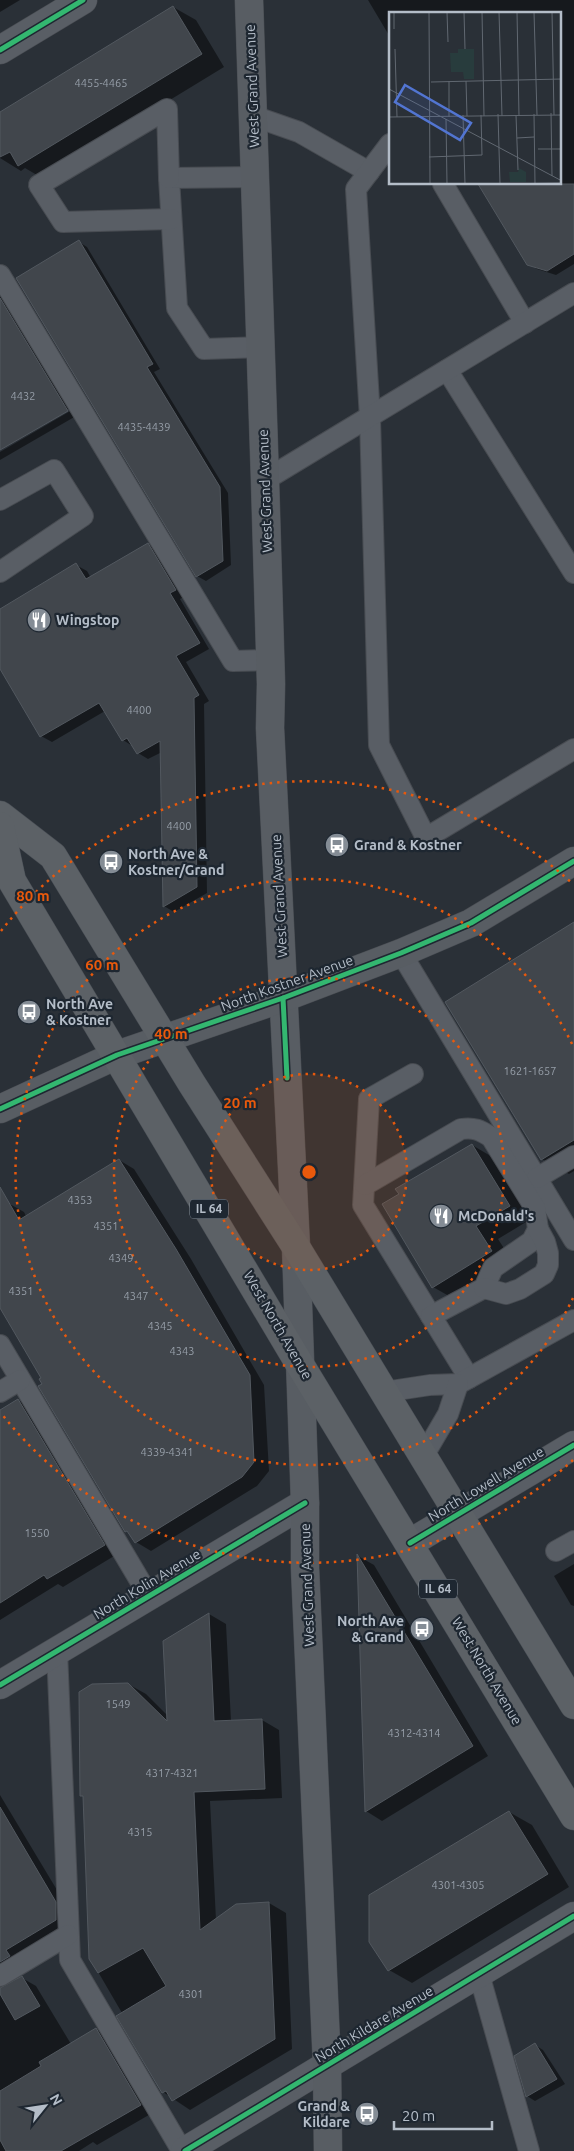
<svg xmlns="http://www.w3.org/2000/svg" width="574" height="2151" font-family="Ubuntu,sans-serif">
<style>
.shadow{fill:#0007}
.building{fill:#41464c;stroke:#52585f}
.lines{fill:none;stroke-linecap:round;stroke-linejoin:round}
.lane-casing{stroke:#484c52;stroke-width:22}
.street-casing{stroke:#484c52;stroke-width:29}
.secondary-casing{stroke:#484c52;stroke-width:29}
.primary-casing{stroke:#484d54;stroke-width:29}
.lane{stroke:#595e65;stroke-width:20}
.street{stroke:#595e65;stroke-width:28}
.secondary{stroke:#585d63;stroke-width:28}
.primary{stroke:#5c6166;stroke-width:28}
.cycleway-casing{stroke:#1e2731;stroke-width:8}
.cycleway{stroke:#33b770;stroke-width:5}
.ring{fill:none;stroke:#e8590c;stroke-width:2.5;stroke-dasharray:2.5 5}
.labels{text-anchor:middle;stroke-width:4.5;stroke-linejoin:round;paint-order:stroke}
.number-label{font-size:11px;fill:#979fa9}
.shield{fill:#1e2731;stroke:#87909b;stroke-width:1}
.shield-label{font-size:12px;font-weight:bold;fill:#b4bdc8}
.street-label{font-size:14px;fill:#b4bdc8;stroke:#1e2731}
.poi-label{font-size:14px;font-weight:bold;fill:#b4bdc8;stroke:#1e2731;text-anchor:start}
.inset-road{fill:none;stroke:#616871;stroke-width:1}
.view{fill:#5275d2;fill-opacity:0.15;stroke:#5275d2;stroke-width:2.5}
.inset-edge{fill:none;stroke:#b4bdc8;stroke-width:2.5}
.centre{fill:#e8590c;stroke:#1e2731;stroke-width:2.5}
.ring-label{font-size:15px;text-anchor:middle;font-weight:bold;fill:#e8590c;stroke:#1e2731;stroke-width:4.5;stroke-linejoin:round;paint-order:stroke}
</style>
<rect width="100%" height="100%" fill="#2a3037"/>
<!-- shadow -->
<g class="shadow">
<path d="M 0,0 L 20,0 L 0,12 Z"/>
<path d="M 368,0 L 574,0 L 574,264 L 556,275 L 537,269 L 528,264 L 479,184 L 560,184 L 560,14 L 390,14 L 390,37 Z"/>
<path d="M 173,7 L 196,20 L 224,67 L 42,178 L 25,168 L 21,171 L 0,158 L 0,113 Z"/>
<path d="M 79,242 L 87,247 L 160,369 L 154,372 L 228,493 L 231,565 L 206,581 L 197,576 Z"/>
<path d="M 0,294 L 71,407 L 0,449 Z"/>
<path d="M 72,410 L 76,416 L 0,460 L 0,452 Z"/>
<path d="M 148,544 L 158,550 L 186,596 L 180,599 L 209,649 L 186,662 L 209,701 L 204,704 L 207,893 L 174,912 L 164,906 L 162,752 L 148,759 L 138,753 L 134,747 L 123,740 L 105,711 L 52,742 L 41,736 L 0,667 L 0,610 L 76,565 L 87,571 L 91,578 Z"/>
<path d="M 574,924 L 574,1171 L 569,1174 L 542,1159 Z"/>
<path d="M 472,1145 L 494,1158 L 531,1219 L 498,1239 L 514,1264 L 456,1300 L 433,1287 L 401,1194 Z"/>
<path d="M 119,1160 L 134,1169 L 191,1259 L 264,1385 L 269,1471 L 257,1486 L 151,1551 L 136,1542 L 131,1534 L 126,1531 L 0,1301 L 0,1208 L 8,1203 L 24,1212 L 26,1216 Z"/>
<path d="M 18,1400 L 33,1409 L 119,1553 L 63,1587 L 58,1584 L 0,1620 L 0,1412 Z"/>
<path d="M 358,1556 L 374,1565 L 488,1756 L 382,1821 L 366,1811 Z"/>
<path d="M 574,1564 L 574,1606 L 571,1605 L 554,1576 Z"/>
<path d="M 209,1614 L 226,1624 L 231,1721 L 262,1720 L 279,1730 L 282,1798 L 210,1801 L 216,1920 L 237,1905 L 269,1903 L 286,1913 L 292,2049 L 190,2110 L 163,2092 L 122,2013 L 90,1958 L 128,1684 L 146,1694 L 168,1716 L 164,1641 Z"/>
<path d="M 0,1795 L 69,1910 L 70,1928 L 1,1984 L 2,1988 L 22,1978 L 36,1986 L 71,2044 L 96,2029 L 109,2037 L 154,2112 L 97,2145 L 93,2142 L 79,2151 L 0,2151 Z"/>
<path d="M 509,1812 L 532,1825 L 569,1887 L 412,1983 L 389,1970 Z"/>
<path d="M 535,2045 L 543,2050 L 565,2084 L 535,2101 L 527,2096 Z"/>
</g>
<!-- building -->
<g class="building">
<path d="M 173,6 L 202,54 L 18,166 L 10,152 L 0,157 L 0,112 Z"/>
<path d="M 478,184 L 574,184 L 574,254 L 547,271 L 527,265 Z"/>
<path d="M 79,240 L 153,364 L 147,367 L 220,487 L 223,561 L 196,577 L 16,278 Z"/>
<path d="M 0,298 L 68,411 L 0,450 Z"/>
<path d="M 148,543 L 176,590 L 170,593 L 200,643 L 176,656 L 199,695 L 194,698 L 197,887 L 163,907 L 160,741 L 137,754 L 127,738 L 122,741 L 99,703 L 40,737 L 0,669 L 0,609 L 76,563 L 86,579 Z"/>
<path d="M 574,922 L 574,1140 L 541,1160 L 445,1002 Z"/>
<path d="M 472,1144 L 510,1206 L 476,1226 L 492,1251 L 432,1288 L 382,1204 L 399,1194 L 395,1189 Z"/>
<path d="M 119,1159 L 176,1249 L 250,1375 L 254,1462 L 242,1477 L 135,1543 L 127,1531 L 125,1532 L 38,1386 L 42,1384 L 39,1379 L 41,1378 L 0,1308 L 0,1187 L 19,1220 Z"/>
<path d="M 18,1399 L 105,1545 L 47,1579 L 44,1575 L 0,1603 L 0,1410 Z"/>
<path d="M 357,1554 L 473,1746 L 365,1812 L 362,1720 Z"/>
<path d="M 209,1613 L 214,1721 L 262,1719 L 265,1789 L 194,1792 L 200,1930 L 236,1904 L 269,1902 L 275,2039 L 172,2101 L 166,2091 L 162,2093 L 116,2016 L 166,1986 L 143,1948 L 98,1973 L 89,1959 L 83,1796 L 80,1796 L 79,1692 L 92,1684 L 128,1683 L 167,1721 L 163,1641 Z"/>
<path d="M 0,1807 L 56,1902 L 56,1920 L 6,1950 L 10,1956 L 0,1962 Z"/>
<path d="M 509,1811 L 548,1874 L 388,1971 L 369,1942 L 369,1895 Z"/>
<path d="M 22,1976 L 40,2006 L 15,2020 L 0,1994 L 0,1988 Z"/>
<path d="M 96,2028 L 141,2105 L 61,2151 L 6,2151 L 0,2140 L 0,2091 L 41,2066 L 39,2062 Z"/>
<path d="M 535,2043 L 557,2079 L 526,2097 L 514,2056 Z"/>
</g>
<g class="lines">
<!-- lane casing -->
<g class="lane-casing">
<g id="lane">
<path d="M 253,116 L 299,132 L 369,172"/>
<path d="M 390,144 L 356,189 L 370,418 L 379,745 L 426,838 L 574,749"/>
<path d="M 255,177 L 169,178 L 177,308 L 204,349 L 261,347"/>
<path d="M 169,178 L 167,109 L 39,185 L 63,222 L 171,219"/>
<path d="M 443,184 L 525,323"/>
<path d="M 0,275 L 233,661 L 270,660"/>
<path d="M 447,370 L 574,573"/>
<path d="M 265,480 L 574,293"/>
<path d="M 0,500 L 54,470 L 83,516 L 0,572"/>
<path d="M 401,953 L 574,1240"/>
<path d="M 413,1074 L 369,1099 L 363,1205 L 469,1378"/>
<path d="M 537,1178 L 574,1156"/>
<path d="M 365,1185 L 461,1129 C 474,1127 480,1130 491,1137 L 535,1208 L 538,1229 L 532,1241 L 493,1268 L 484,1288 L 431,1316"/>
<path d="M 484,1288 L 506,1294 L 520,1289 L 544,1274 L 548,1265 L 548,1253 L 545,1242 L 538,1229"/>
<path d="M 0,1345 L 149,1596"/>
<path d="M 0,1392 L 20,1380"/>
<path d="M 384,1392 L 430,1385 L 458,1384 L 574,1320"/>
<path d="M 424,1455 L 448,1414 L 458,1384"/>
<path d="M 556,1551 L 574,1541"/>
<path d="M 57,1651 L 70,1960 L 182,2151"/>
<path d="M 479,1974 L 529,2151"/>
<path d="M 0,1976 L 68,1935"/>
</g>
</g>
<!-- street casing -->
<g class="street-casing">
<g id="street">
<path d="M 0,50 L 83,0"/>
<path d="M 410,1543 L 574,1445"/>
<path d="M 0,1685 L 305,1503"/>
<path d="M 185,2151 L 574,1916"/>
</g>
</g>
<!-- secondary casing -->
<g class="secondary-casing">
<g id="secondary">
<path d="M 249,0 L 265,480 L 271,684 L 270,728 L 296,1247 L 305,1503 L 305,1568 L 327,2066 L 328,2151"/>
<path d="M 0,1109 L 117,1055 L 283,998 L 401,953 L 471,923 L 574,861"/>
</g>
</g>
<!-- primary casing -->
<g class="primary-casing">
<g id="primary">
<path d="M 0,815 L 53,856 L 192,1084 L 296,1247 L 574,1705"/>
<path d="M 0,826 L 12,881 L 299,1363 L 574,1816"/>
</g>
</g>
<!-- lane -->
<use href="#lane" class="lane"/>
<!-- street -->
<use href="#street" class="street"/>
<!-- secondary -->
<use href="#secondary" class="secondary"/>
<!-- primary -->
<use href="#primary" class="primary"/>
<!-- cycleway casing -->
<g class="cycleway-casing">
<g id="cycleway">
<path d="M 0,50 L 83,0"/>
<path d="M 283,998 L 287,1078"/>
<path d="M 0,1109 L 117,1055 L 283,998 L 401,953 L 471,923 L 574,861"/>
<path d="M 410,1543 L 574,1445"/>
<path d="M 0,1685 L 305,1503"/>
<path d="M 185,2151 L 574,1916"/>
</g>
</g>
<!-- cycleway -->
<use href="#cycleway" class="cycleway"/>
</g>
<!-- distance rings -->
<circle cx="309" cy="1172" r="98" fill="#e8590c" fill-opacity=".12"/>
<g class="ring">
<circle cx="309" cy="1172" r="98"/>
<circle cx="309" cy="1172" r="195"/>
<path d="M573 1298A293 293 0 1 1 573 1046"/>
<path d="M573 1460A391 391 0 0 1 1 1413M1 931A391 391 0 0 1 573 884"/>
</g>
<!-- icons -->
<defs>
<g id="restaurant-disc" transform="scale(1.25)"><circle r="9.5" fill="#848c95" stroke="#1e2731"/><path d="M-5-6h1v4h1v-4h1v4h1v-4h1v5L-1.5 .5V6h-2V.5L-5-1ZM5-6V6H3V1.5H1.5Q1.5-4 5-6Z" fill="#fff"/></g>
<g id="bus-disc" transform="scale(1.25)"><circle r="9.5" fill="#848c95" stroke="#1e2731"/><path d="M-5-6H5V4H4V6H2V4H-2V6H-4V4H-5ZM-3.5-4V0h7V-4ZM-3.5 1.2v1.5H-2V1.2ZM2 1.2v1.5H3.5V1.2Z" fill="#fff"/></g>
</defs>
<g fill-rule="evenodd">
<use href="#restaurant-disc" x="39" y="620"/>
<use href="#bus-disc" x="337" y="845"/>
<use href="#bus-disc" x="111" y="862"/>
<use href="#bus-disc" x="29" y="1012"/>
<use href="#restaurant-disc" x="441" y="1216"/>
<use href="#bus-disc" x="422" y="1629"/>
<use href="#bus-disc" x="367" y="2114"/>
</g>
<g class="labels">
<!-- number labels -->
<g class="number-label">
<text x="101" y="87">4455-4465</text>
<text x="23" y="400">4432</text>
<text x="144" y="431">4435-4439</text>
<text x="139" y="714">4400</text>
<text x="179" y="830">4400</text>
<text x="530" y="1075">1621-1657</text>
<text x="80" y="1204">4353</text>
<text x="106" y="1230">4351</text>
<text x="121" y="1262">4349</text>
<text x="21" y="1295">4351</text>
<text x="136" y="1300">4347</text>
<text x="160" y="1330">4345</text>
<text x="182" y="1355">4343</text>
<text x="167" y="1456">4339-4341</text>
<text x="37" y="1537">1550</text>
<text x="118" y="1708">1549</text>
<text x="414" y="1737">4312-4314</text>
<text x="172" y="1777">4317-4321</text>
<text x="140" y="1836">4315</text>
<text x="458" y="1889">4301-4305</text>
<text x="191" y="1998">4301</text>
</g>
<!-- shield labels -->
<g class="shield">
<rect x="190" y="1199.5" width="38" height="19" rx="4"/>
<rect x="419" y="1579.5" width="38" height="19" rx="4"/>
</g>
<g class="shield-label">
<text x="209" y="1213">IL 64</text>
<text x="438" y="1593">IL 64</text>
</g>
<!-- street labels -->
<g class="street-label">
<text transform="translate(252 86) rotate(-92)" y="5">West Grand Avenue</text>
<text transform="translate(265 491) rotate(-92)" y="5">West Grand Avenue</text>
<text transform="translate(279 896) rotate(-93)" y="5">West Grand Avenue</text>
<text transform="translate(287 983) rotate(-20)" y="5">North Kostner Avenue</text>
<text transform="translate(278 1325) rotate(60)" y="5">West North Avenue</text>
<text transform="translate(486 1484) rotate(-31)" y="5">North Lowell Avenue</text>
<text transform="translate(147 1584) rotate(-31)" y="5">North Kolin Avenue</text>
<text transform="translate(307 1585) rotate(-92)" y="5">West Grand Avenue</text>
<text transform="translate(487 1671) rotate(59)" y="5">West North Avenue</text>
<text transform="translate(374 2024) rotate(-31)" y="5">North Kildare Avenue</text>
</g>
<!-- poi labels -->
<g class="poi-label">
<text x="56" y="625">Wingstop</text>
<text x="354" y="850">Grand &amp; Kostner</text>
<text x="128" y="859">North Ave &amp;<tspan x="128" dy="16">Kostner/Grand</tspan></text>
<text x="46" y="1009">North Ave<tspan x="46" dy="16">&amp; Kostner</tspan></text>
<text x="458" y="1221">McDonald's</text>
<text x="404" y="1626" text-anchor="end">North Ave<tspan x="404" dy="16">&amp; Grand</tspan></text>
<text x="350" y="2111" text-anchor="end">Grand &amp;<tspan x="350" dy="16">Kildare</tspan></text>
</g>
</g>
<!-- overview -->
<g transform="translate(389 12)">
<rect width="172" height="172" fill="#2a3037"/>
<path d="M 69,37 L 85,37 L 85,67 L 75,67 L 74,60 L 62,60 L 61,41 L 69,41 ZM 130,156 L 137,160 L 137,170 L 121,170 L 120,160 L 129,160 Z" fill="#283c3d"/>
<path class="inset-road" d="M 5,0 L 5,17M 40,0 L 41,172M 58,0 L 59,30M 75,0 L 76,37M 93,0 L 95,104M 110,0 L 113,104M 128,0 L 130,104M 145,0 L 148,103M 163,0 L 165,103M 6,37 L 8,105M 60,69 L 60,105M 77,69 L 78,104M 42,70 L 173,67M 0,77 L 173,169M 162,101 L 163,164M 109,102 L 111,172M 145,102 L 146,172M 74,103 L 76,172M 127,103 L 129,158M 0,105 L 173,103M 57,107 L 58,172M 128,126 L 145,125M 149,137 L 173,137M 40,145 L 93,143 L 92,103M 110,172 L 173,171"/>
<path class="view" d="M 16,73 L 82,111 L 71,128 L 6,90 Z"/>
<rect width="172" height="172" class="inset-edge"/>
</g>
<circle cx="309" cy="1172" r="8" class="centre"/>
<g class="ring-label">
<text x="33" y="901">80 m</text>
<text x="102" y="970">60 m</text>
<text x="171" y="1039">40 m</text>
<text x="240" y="1108">20 m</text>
</g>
<!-- north arrow -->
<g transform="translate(45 2106) rotate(60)" stroke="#1e2731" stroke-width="4" paint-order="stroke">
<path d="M0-4L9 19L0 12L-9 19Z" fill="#b4bdc8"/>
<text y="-8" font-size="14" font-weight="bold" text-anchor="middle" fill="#b4bdc8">N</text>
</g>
<!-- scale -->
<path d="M394 2121v8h98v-8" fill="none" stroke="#b4bdc8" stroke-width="2.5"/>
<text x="402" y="2121" font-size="15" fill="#b4bdc8" stroke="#1e2731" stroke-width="4" paint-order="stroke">20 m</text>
</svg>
